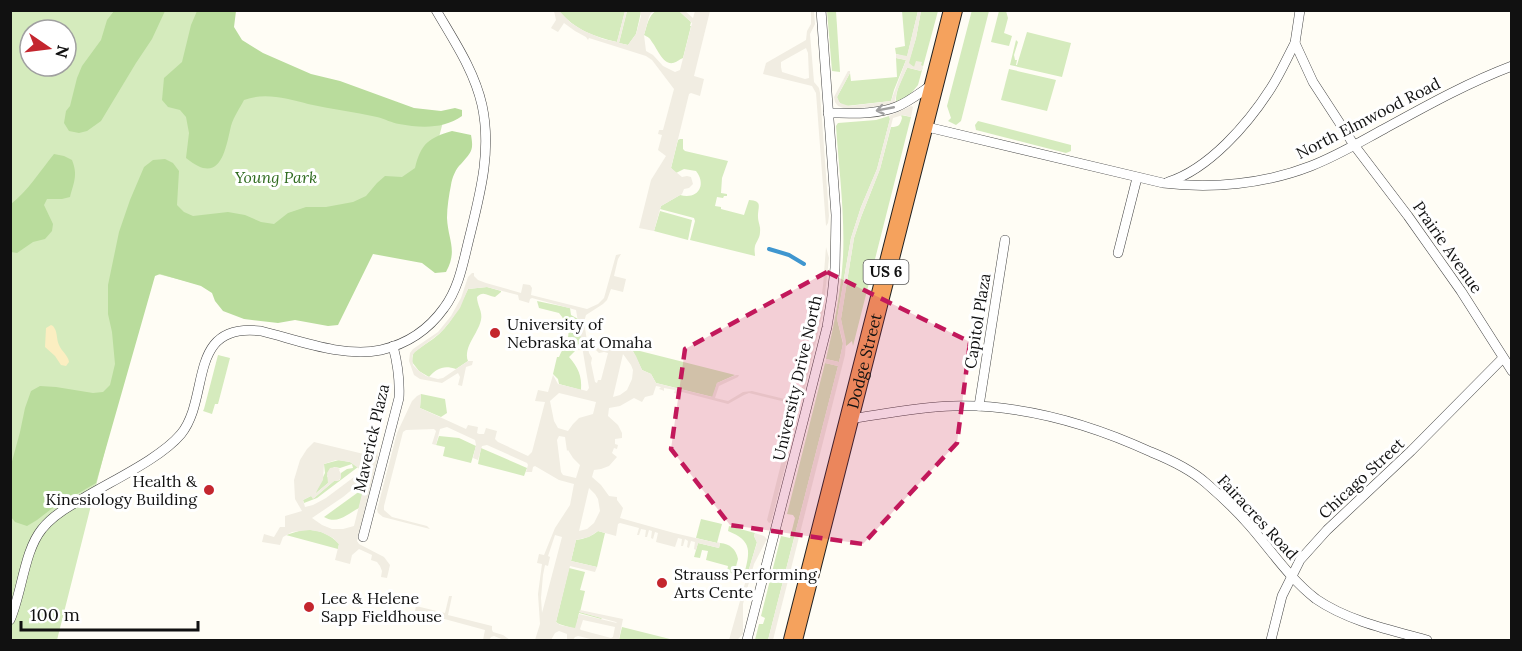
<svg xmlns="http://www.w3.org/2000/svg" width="1522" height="651" font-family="Lora,serif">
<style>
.green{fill:#d5ebbd;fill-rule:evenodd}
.forest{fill:#b9dc9c}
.sand{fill:#fbeec1}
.plaza{fill:#f1ede2;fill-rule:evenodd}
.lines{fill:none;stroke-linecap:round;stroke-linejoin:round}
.stream{stroke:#3f96cf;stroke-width:4}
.street-casing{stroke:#444;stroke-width:10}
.highway-casing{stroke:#222;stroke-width:20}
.street{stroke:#fff;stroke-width:9}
.highway{stroke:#f5a25d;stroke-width:18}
.oneway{stroke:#a0a0a0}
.marked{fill:#c2185b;fill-opacity:0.2;stroke:#c2185b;stroke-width:4.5;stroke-dasharray:12 8;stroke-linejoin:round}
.poi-dot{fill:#c4262e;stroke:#fff;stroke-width:2}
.labels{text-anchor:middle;stroke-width:6;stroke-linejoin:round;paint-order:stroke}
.shield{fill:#fff;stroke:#585858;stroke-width:1.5}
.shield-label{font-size:15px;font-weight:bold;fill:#111}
.street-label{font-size:16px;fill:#111;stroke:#fff}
.park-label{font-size:16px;font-style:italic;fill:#2f6b1f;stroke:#fff}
.poi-label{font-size:16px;fill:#111;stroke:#fff;text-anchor:start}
</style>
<rect width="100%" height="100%" fill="#fffdf5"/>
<!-- green -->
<g class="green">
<path d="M 972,10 L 989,11 L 961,121 L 956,125 L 948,121 L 951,118 L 947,106 Z"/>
<path d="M 10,11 L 217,11 L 206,56 L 444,118 L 413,236 L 363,223 L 337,320 L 150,272 L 57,640 L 11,640 ZM 30,30 L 66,30 L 66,66 L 30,66 Z"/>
<path d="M 559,11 L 625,11 L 617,42 C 594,37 574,29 559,11 Z"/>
<path d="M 627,11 L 640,11 L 641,12 L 636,34 L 628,45 L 619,43 Z"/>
<path d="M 656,11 L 679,11 L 691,22 L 690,26 L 691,26 L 683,58 C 680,59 677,62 673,63 C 663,65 657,48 652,42 C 650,38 648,37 644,35 C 647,26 648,16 656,11 Z"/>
<path d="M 827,11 L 836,11 L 840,72 L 832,71 Z"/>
<path d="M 902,11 L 918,11 L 907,57 L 896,54 L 895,48 L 905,46 Z"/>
<path d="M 921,11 L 938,11 L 918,85 L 908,97 L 896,103 C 895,91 902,79 907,68 L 909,68 L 921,71 L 923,66 L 914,67 L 908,64 L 916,38 Z"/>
<path d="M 999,11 L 1006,11 L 1008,18 L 1004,33 L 1012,36 L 1009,46 L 991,42 Z"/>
<path d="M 1027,32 L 1071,43 L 1062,77 L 1010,65 L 1016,40 L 1018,42 L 1014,55 L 1015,60 L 1017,60 L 1016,65 L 1017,65 Z"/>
<path d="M 896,58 L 906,60 L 894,90 L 891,101 L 846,106 C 841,105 838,102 837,97 L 850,73 L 851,81 L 897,77 Z"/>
<path d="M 1009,69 L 1056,80 L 1047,111 L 1001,100 Z"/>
<path d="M 901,115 L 911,117 L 853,346 L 852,341 L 846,346 L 841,319 L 854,238 L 861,217 L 880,169 L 891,127 C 899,127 900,125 902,118 Z"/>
<path d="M 889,116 L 890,119 L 877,169 L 861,207 L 851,238 L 837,319 L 843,344 L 839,362 L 826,359 C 834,325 841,292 843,257 C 845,214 839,170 836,126 L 838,123 L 876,120 Z"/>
<path d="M 978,121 L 1071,145 L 1071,151 L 1066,153 L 976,130 L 975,125 Z"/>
<path d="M 680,139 L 683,139 L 683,149 L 685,151 L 728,161 L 722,178 L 721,193 L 727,194 L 727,196 L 724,196 L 723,198 L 717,197 L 715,206 L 721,207 L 721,209 L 744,215 L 749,200 C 763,201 758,206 758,217 C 758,222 761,227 760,232 C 760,238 756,242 755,246 C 754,250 755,253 755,256 L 690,240 L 695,221 L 694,218 L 660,209 L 661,206 L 680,195 C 698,200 707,185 696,171 L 684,169 L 676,173 L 671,168 L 678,140 Z"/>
<path d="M 660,211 L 692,220 L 688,240 L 654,231 Z"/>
<path d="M 487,287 L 501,291 L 501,292 L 495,297 C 488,296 483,290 477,297 C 477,305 483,312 481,320 C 478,334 463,347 468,361 L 456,369 C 444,365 437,368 429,377 L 419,371 L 412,362 L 413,353 C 419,348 426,344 433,339 C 450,326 459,308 468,289 Z"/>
<path d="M 537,301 L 570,308 L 571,315 L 578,319 L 583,348 L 575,351 L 569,357 C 578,367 582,376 581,390 L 559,384 L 558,379 L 553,374 L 557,357 L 559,357 C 568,338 575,333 559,313 L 539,308 Z"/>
<path d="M 632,349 L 735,375 L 717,383 L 713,397 L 656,383 L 651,374 L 642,370 Z"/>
<path d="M 218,355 L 230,358 L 218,404 L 215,404 L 212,414 L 203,411 L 204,409 Z"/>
<path d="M 825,363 L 838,366 L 768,640 L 755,640 L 759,624 L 763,624 L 765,618 L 761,616 L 781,536 L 790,538 L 795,518 L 793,515 L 787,514 Z"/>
<path d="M 421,394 L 445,399 L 447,413 L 441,417 L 420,408 Z"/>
<path d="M 439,436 L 459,438 L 476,446 L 471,463 L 443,456 L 445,447 L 436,445 Z"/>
<path d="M 481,448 L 527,468 L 524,476 L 478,464 Z"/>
<path d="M 339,460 L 350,462 L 358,467 L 317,498 L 304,503 L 303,500 L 311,496 L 314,498 L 334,481 L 340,480 L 341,473 L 347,469 L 353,468 L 352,464 L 340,468 L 334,467 L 327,476 L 329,479 L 328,483 L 315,494 L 325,473 L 324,464 Z"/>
<path d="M 364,488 L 359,508 C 347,514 338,525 324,517 Z"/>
<path d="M 701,519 L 722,524 L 717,543 L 696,538 Z"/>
<path d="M 729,526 L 755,533 L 754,536 L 757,542 L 747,576 L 744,575 C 750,552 753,541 728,531 Z"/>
<path d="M 302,530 C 316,529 329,533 339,544 L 338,549 L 286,535 Z"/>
<path d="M 598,531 L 605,533 L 597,567 L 571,561 L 576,540 C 584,539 592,536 598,531 Z"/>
<path d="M 698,543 L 719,548 L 720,543 C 730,544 736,549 738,559 L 734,574 L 727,572 L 728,566 L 706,560 L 708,551 L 702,550 L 700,558 L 694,557 Z"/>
<path d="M 569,568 L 585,572 L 580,590 L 585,591 L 580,612 L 602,618 L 601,619 L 579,613 L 576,628 L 575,629 L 559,624 L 556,622 Z"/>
<path d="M 622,627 L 674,640 L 619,640 Z"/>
</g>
<!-- forest -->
<g class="forest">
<path d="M 114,11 L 165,11 L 152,39 L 136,63 L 101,121 L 87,131 L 79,133 L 69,131 L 64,123 L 66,111 L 70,106 L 77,78 L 82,66 L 101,40 L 107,20 Z"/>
<path d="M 197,11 L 236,11 L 234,27 L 242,40 L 263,53 L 311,74 L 340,81 L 414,108 L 441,111 L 455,108 L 462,110 L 462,116 C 444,129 421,128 399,124 C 392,123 385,119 377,117 C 354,112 331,109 308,104 C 288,99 265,92 244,100 C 240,108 234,116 231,126 C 225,152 220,186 186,158 L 189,133 L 186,117 L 180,110 L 168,107 L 162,100 L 164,78 L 182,62 L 191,25 Z"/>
<path d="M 452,131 L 471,135 C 474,151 471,152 461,164 C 456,168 452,178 451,185 C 449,195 447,207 447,218 C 448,240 458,250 446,272 L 435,273 L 422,263 L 373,254 L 338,325 L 328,326 L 295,320 L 278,323 L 244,319 L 223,311 L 215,301 L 212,293 L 201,286 L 160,274 L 155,276 L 96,483 L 50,510 L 37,520 L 27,526 L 15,522 L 11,517 L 11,465 L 20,432 L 25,408 L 31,391 L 40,386 L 56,387 L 93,393 L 103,392 L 110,385 L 115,364 L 112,332 L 108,314 L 108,285 L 119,232 L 130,200 L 144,167 L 153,160 L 165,159 L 173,163 L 179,171 L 177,205 L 184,212 L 193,216 L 228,212 L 245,215 L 261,222 L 274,224 L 288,213 L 306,207 L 326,207 L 353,202 L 366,196 L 377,183 L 385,176 L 402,177 L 415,168 C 421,143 429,138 452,131 Z"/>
<path d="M 54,154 L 64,156 L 72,160 C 78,175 74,182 70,197 L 62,199 L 47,199 L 44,205 L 53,224 L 52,231 L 45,239 L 33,242 L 17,253 L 11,252 L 11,204 C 28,191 40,171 54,154 Z"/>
</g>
<!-- sand -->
<path class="sand" d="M 51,325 L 53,326 C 58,332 56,338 59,345 C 62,352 68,355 69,362 L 66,366 L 61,365 L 55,356 L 45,347 L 46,328 Z"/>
<!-- plaza -->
<g class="plaza">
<path d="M 554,11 L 559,11 L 571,23 L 584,31 L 603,39 L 617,42 L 625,11 L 627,11 L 619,43 L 628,45 L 636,34 L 641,16 L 640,11 L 656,11 L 651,13 L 649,17 L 644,35 L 646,51 L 653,55 L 663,66 L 675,72 L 680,70 L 692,23 L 679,11 L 685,11 L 693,18 L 695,11 L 710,11 L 694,76 L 704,79 L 700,96 L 691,93 L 689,94 L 671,168 L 682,177 L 687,176 L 691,177 L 693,184 L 689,188 L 684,189 L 682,194 L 661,206 L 654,231 L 639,228 L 651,180 L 666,156 L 658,150 L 662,135 L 658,134 L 659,130 L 663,130 L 674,89 L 652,60 L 646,56 L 589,38 L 588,40 L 586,37 L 575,31 L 564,23 L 558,32 L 551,28 L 556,20 Z"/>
<path d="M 811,11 L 814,11 L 815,24 L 810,34 L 814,82 L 819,88 L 820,93 L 829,216 L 828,223 L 826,226 L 816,93 L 812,86 L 763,74 L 766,63 L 806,40 L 807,31 L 811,24 ZM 806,48 L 808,53 L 809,78 L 805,79 L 782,72 L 781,67 L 781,62 Z"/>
<path d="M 918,11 L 921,11 L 916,38 L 909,63 L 914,67 L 916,61 L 922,62 L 921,65 L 923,66 L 921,71 L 909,68 L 907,68 L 897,91 L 895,100 L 896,103 L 886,106 L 846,109 L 838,106 L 835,102 L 834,97 L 848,71 L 850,71 L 850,73 L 837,97 L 840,103 L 849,106 L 891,101 L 906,60 L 896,58 L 896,54 L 907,56 Z"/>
<path d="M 911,106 L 913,107 L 911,117 L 903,115 L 893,118 L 880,169 L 861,217 L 854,238 L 841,319 L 846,341 L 845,355 L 773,640 L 768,640 L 838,366 L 825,363 L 826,359 L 839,362 L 842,348 L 843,342 L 837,319 L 851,238 L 861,207 L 877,169 L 890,119 L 889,116 Z"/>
<path d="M 826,247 L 829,258 L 823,312 L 803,396 L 800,401 L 794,404 L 749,393 L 744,395 L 728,404 L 678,391 L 678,394 L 674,393 L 675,390 L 664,388 L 664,391 L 662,390 L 659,389 L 661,387 L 656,386 L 653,395 L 645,397 L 642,402 L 634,398 L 620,406 L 609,408 L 608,416 L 618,425 L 622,433 L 622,438 L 615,439 L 615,444 L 618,445 L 617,449 L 614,448 L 612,453 L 617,457 L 609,466 L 601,469 L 594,470 L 592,477 L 601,485 L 609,496 L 617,497 L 617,500 L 623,508 L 620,518 L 674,533 L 717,543 L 717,542 L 720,543 L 719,548 L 698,543 L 696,550 L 694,549 L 695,542 L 691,541 L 689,548 L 687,547 L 688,541 L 685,539 L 683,546 L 681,546 L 682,539 L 678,538 L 675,547 L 656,542 L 658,533 L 655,532 L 653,539 L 651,538 L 652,531 L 649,530 L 647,537 L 645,537 L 646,530 L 641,529 L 639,535 L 637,535 L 639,528 L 620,523 L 618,524 L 616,536 L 598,531 L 589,537 L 576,540 L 571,561 L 597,567 L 595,572 L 570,566 L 556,622 L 560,625 L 575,628 L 579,614 L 617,623 L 616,622 L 579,612 L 580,610 L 623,619 L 619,639 L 621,640 L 595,640 L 578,636 L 575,637 L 573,640 L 567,640 L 567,634 L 559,631 L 555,633 L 551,640 L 535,640 L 540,624 L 538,594 L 542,564 L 537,563 L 539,554 L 544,555 L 555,528 L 570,505 L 574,484 L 559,480 L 535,466 L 533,467 L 532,472 L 526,472 L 528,465 L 527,463 L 487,445 L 482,446 L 478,460 L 473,458 L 476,445 L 475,440 L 447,427 L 440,429 L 436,445 L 432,444 L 436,431 L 434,429 L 406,430 L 403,432 L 384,506 L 384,510 L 392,517 L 427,526 L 430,529 L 383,517 L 378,513 L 377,510 L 397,433 L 412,401 L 417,396 L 421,394 L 420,408 L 466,429 L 468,425 L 478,427 L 477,433 L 479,434 L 484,434 L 486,428 L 497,431 L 495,439 L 498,442 L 528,456 L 532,452 L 545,402 L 535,401 L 538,390 L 548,392 L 553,375 L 558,384 L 587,391 L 589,388 L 576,310 L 532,298 L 530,299 L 529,303 L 519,300 L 518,295 L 487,287 L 468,289 L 460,308 L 449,323 L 440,333 L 415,352 L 412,356 L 413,365 L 419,371 L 426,376 L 438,379 L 443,378 L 468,361 L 473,361 L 472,365 L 466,367 L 462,386 L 458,385 L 460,377 L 458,373 L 442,383 L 420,379 L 414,375 L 409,361 L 410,353 L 413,349 L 438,332 L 451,316 L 461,298 L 468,277 L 472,273 L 474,273 L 474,276 L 478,280 L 486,283 L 521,293 L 523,284 L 530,285 L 532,288 L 531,295 L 587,309 L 598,304 L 604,298 L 616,255 L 621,254 L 618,259 L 614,276 L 626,279 L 623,292 L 611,289 L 607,300 L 603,304 L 586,315 L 584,322 L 589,353 L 592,358 L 591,363 L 595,382 L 597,383 L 598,380 L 601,380 L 608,353 L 604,352 L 599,353 L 596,350 L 597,347 L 602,345 L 605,349 L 609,349 L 611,342 L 626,345 L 632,350 L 636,356 L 642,370 L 651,374 L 656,383 L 712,397 L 717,383 L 736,375 L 739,375 L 738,377 L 719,386 L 715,398 L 728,401 L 743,392 L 752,391 L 793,401 L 800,396 L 816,332 L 823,286 ZM 623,354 L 631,365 L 633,370 L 632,379 L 627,390 L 620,395 L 613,397 ZM 559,393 L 596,402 L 593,414 L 579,418 L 573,424 L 568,431 L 558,428 L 554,421 L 550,401 ZM 559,436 L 565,437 L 567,451 L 568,450 L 573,458 L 580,465 L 576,478 L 563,475 L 561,472 L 557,440 ZM 589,488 L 595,494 L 598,499 L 600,511 L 594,523 L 587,529 L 579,531 ZM 555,535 L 562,537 L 542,613 L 541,598 L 543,575 L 545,565 L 548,566 L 550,557 L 548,556 ZM 583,620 L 615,627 L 613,637 L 611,638 L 581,630 L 580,629 Z"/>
<path d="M 784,415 L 792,420 L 795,428 L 771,522 L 769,523 L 767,520 L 791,424 L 782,421 Z"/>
<path d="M 314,442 L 372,456 L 375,447 L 377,450 L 378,457 L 357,541 L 359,544 L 384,557 L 390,565 L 387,578 L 381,577 L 382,571 L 380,566 L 377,562 L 371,560 L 372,555 L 359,549 L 352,555 L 350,564 L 335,560 L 339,544 L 333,538 L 321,532 L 310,530 L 292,532 L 283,537 L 280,545 L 262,542 L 264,534 L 274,537 L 280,527 L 285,527 L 285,516 L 302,511 L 295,499 L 294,480 L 300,460 L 307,449 ZM 336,460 L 350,462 L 362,471 L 326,498 L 313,505 L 305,507 L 303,500 L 311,496 L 313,499 L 334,481 L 338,481 L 341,478 L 341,474 L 339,470 L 340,469 L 336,467 L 330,468 L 327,473 L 328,483 L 315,494 L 323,480 L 324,464 ZM 366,478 L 354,526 L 343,529 L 332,529 L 322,525 L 312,518 L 343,497 Z"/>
<path d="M 755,533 L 764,536 L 767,539 L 754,564 L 743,604 L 743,634 L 737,640 L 729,640 L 751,562 L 757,543 L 754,536 Z"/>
<path d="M 449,596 L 452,596 L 448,615 L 492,626 L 492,630 L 493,632 L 503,635 L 510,640 L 504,640 L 494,636 L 491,637 L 489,640 L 483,640 L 485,630 L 415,611 L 416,606 L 445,613 Z"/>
</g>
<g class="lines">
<!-- stream -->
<path class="stream" d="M 769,249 L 789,255 L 804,264"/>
<!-- street casing -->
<g class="street-casing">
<g id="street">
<path d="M 1300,10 L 1295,43 L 1313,82 L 1354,145 L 1408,216 L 1461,291 L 1512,371"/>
<path d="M 828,113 C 850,113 875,115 896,107 C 909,102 921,92 933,84"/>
<path d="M 923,126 L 1163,183 C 1212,189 1265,184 1311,166 C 1337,156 1360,142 1384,129 C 1426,106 1467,83 1512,66"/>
<path d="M 1168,182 C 1209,169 1248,124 1271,88 C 1280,74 1287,58 1295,43"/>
<path d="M 1118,253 L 1137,178"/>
<path d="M 979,406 L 1005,240"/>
<path d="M 849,419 C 884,414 918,407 953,406 C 1021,404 1090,424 1151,452 C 1171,460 1190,469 1206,483 C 1221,496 1236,510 1249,525 C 1271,550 1289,578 1316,599 C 1348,621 1390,630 1427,640"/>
<path d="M 363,537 L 399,398 C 400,379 398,365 393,346"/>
<path d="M 10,620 C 22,593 24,551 42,529 C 52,516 67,507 82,499 C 111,481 160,459 181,434 C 211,397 186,322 261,331 C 298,340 343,358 381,350 C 407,344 429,329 444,308 C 459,288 463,263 469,239 C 480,194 492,151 482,105 C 474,70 454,41 436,10"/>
<path d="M 747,640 L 805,414 L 827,327 L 832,296 L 835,268 L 836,215 L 821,10"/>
<path d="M 1271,640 L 1282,596 L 1300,560 L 1327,530 L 1411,451 L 1503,358"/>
</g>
</g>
<!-- highway casing -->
<g class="highway-casing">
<g id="highway">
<path id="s1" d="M 793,640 L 953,10"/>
</g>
</g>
<!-- street -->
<use href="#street" class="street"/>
<!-- highway -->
<use href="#highway" class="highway"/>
</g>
<!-- one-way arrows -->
<defs><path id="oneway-shaft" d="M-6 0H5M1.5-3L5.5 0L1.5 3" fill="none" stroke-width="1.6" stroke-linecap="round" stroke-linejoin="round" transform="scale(1.5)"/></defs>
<use class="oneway" href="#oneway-shaft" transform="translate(885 109) rotate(169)"/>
<!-- marked area -->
<path class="marked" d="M 827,272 L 970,342 L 957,443 L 863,544 L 730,525 L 671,449 L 685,349 Z"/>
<!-- markers -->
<g class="poi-dot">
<circle cx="495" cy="333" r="6"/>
<circle cx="209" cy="490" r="6"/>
<circle cx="662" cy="583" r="6"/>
<circle cx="309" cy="607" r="6"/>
</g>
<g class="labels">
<!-- shield labels -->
<rect class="shield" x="863.5" y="260" width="45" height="24" rx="4.5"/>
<g class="shield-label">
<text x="886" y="277">US 6</text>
</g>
<!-- street labels -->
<g class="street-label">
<text transform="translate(1368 118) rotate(-27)" y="6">North Elmwood Road</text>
<text transform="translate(1448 247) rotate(55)" y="6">Prairie Avenue</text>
<text transform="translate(977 321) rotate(-81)" y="6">Capitol Plaza</text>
<text dy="6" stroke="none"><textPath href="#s1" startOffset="288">Dodge Street</textPath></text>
<text transform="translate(797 378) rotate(-77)" y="6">University Drive North</text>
<text transform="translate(371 438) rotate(-77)" y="6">Maverick Plaza</text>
<text transform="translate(1361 478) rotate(-43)" y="6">Chicago Street</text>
<text transform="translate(1258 517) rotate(47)" y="6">Fairacres Road</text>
</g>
<!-- park labels -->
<g class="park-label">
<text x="276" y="183">Young Park</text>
</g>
<!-- poi labels -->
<g class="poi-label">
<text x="507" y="330">University of<tspan x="507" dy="18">Nebraska at Omaha</tspan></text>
<text x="197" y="487" text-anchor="end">Health &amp;<tspan x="197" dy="18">Kinesiology Building</tspan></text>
<text x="674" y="580">Strauss Performing<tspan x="674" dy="18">Arts Cente</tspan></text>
<text x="321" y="604">Lee &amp; Helene<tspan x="321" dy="18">Sapp Fieldhouse</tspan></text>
</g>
</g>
<!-- border -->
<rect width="1522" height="651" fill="none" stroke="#111111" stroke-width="24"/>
<!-- north arrow -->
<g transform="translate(48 48) rotate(104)"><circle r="28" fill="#ffffff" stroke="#a0a0a0" stroke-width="1.5"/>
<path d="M0-4.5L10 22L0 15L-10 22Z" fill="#c4262e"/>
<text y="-9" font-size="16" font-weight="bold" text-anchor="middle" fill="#111111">N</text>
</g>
<!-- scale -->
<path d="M21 621v9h177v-9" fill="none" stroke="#111111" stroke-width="3"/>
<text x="30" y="621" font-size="18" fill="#111111" stroke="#ffffff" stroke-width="4.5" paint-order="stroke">100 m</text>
</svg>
